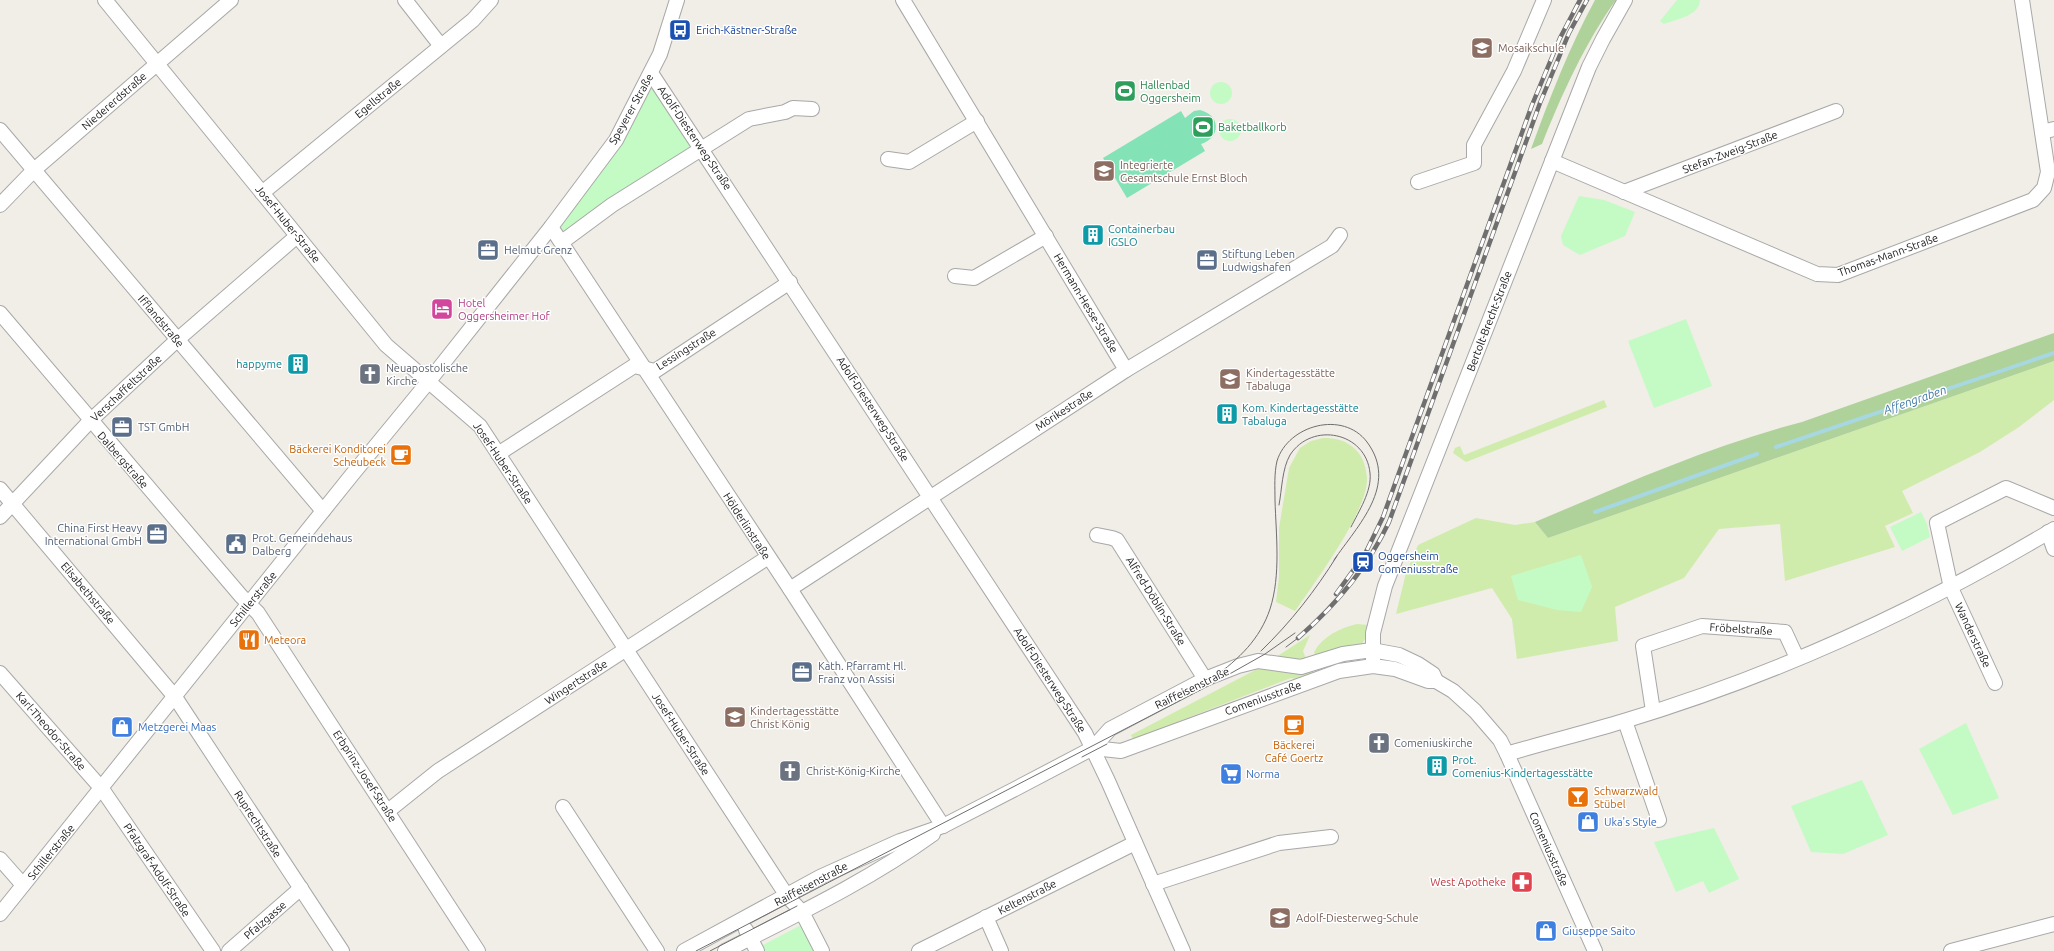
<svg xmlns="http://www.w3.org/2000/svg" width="2054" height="951" font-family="Ubuntu,sans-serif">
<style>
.grass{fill:#d0ecac}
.forest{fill:#afd29b}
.park{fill:#c4fbc5}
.pitch{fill:#84e2b7}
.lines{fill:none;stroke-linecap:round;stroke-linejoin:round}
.stream{stroke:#a7d7e0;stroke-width:4}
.minor-casing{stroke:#a8a8a8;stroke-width:16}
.minor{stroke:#fff;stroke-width:14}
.tram{stroke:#6f6f6f;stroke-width:1}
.rail-casing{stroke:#6f6f6f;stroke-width:4.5}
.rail{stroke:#fff;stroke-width:3;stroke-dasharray:9;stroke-linecap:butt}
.labels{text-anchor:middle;stroke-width:3;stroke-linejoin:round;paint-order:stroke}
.transit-label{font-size:11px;fill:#164399;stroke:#fff;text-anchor:start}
.education-label{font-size:11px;fill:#785e54;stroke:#fff;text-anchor:start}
.leisure-label{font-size:11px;fill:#27864d;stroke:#fff;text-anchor:start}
.street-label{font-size:11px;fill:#212121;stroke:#fff}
.culture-label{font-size:11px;fill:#0d838f;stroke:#fff;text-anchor:start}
.service-label{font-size:11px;fill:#4e5e75;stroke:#fff;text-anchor:start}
.hotel-label{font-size:11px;fill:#b23c85;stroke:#fff;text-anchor:start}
.worship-label{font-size:11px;fill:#5b616d;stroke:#fff;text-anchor:start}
.food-label{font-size:11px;fill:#c56008;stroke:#fff;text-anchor:start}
.shop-label{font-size:11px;fill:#366cbe;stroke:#fff;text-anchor:start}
.health-label{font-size:11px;fill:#be3a42;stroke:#fff;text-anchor:end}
.water-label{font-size:12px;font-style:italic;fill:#437ba5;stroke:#fff}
</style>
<rect width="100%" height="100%" fill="#f1ede7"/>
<!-- grass -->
<g class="grass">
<path d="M 2054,361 L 2054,400 L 2019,427 L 1980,452 L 1902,491 L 1913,513 L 1885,526 L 1895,547 L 1785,581 L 1780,524 L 1719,529 L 1684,578 L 1615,607 L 1618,641 L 1517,659 L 1512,619 L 1492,588 L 1396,614 L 1406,573 L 1418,545 L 1476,518 L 1515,525 L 1535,522 L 1548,538 Z"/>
<path d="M 1604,400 L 1607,407 L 1466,462 L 1453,453 L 1455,448 L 1460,446 L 1464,455 Z"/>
<path d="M 1323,438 C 1336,438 1346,440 1356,450 C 1363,457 1366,467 1367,478 C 1368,511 1315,582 1295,611 L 1276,602 L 1279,577 L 1279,528 L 1289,468 L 1300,448 L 1311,441 Z"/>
<path d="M 1357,624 L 1368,625 L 1366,637 L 1362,644 L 1316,657 L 1314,652 C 1323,636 1340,628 1357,624 Z"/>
<path d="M 1310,635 L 1303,651 L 1306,659 L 1301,661 L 1276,657 Z"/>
<path d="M 1261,667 L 1312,670 L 1313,674 L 1299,680 L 1291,678 L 1133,739 L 1131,735 Z"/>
</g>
<!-- forest -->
<g class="forest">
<path d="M 1595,0 L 1616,0 C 1586,41 1561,96 1542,144 L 1531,149 C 1550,97 1569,48 1595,0 Z"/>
<path d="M 2054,333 L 2054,361 L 1548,538 L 1535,522 C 1623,485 1710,446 1802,422 Z"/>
</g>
<!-- park -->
<g class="park">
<path d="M 1677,0 L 1700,0 C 1699,16 1677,19 1664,24 L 1660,21 Z"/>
<path d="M 652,81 L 696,147 L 563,237 L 556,227 Z"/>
<circle cx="1221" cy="93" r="11"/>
<circle cx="1230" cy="130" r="11"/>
<path d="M 1579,196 L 1604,200 L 1635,212 L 1625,236 L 1580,255 L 1563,245 L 1561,236 Z"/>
<path d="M 1686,319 L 1712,386 L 1654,408 L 1628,341 Z"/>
<path d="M 1921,512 L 1927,524 L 1930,537 L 1902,551 L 1890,527 Z"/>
<path d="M 1581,555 L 1592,587 L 1581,612 L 1557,610 L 1518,600 L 1511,576 Z"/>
<path d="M 1966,723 L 1999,798 L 1953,815 L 1919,749 Z"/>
<path d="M 1862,780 L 1888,835 L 1843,854 L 1811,852 L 1791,806 Z"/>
<path d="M 1714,828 L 1739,879 L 1709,893 L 1703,881 L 1676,892 L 1654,842 Z"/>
<path d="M 803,924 L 817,951 L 761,951 L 759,947 Z"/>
</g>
<!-- pitch -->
<path class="pitch" d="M 1200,110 C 1221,115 1221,138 1201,144 L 1205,151 L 1127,198 L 1103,158 L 1181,111 L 1185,118 L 1194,111 Z"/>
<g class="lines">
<!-- stream -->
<g class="stream">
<path d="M 1776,447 L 2054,353"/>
<path d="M 1595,512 L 1757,454"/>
</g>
<!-- minor casing -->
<g class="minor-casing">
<g id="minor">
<path d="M 105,0 L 386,345 L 480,426 L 787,896 L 802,912 L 822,951"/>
<path d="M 405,0 L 441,46"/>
<path d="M 903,0 L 1126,370"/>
<path d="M 651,73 L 1085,733 L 1108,781 L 1183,951"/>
<path d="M 0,130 L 323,511"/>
<path d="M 2042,132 L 2054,129"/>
<path d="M 888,159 L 909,162 L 977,121"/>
<path d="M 1552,161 L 1817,274 L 1838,275 L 2033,200 L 2044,188 L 2048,172 L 2022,0"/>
<path d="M 1418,182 L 1474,163 L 1474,145 L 1514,71 L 1544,0"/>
<path d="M 1624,192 L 1836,111"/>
<path d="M 262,193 L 473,20 L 491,0"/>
<path d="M 0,205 L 34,170 L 231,0"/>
<path d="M 551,227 L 790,589 L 943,826"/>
<path d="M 562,242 L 612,205 L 749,119 L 785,112 L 793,108 L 812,109"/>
<path d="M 955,276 L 974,278 L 1046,236"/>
<path d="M 0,313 L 241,596 L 258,613 L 478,951"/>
<path d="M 498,454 L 634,366 L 655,371 L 790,282"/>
<path d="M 0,489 L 175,697 L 342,951"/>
<path d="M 0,517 L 90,421 L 177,340 L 297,236"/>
<path d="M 2048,532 L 2054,549"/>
<path d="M 1097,535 L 1112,538 L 1117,540 L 1205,679"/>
<path d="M 790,589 L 1126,370 L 1332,246 L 1340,235"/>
<path d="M 1373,666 L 1373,633 L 1385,586 L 1589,67 L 1603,39 L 1625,0"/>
<path d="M 0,673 L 102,789 L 213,951"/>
<path d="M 1995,683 L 1951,588 L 1937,523 L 2006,488 L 2054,508"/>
<path d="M 1653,711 L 1643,646 L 1702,626 L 1785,632 L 1797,658"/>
<path d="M 1625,721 L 1659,820"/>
<path d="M 1093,748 L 1121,751 L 1339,671 L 1373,666 L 1395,669 L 1428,681 L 1436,681 L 1453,691 L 1475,711 L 1500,740 L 1507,754 L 1595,951"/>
<path d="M 1507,754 C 1546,742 1585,733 1624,721 C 1774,676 1920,609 2054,529"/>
<path d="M 563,807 L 657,951"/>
<path d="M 388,811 L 438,771 L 767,558"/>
<path d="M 0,859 L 23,885"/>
<path d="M 1153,884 L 1279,843 L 1331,837"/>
<path d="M 0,914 L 351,476 L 429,381 L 551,227 L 616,140 L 660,54 L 677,0"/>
<path d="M 986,917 L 1001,951"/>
<path d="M 746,930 L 757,951"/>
<path d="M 229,951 L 301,888"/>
<path d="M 684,951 L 820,877 L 900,841 L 943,826 L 1017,788 L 1093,748 L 1110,729 L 1205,679 L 1238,666 L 1258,661 L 1301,667 L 1343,654 L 1372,650 L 1399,655 L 1418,664 L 1433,674 L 1436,681"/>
<path d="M 725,951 C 796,915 868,881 933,834"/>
<path d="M 919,951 L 1135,843"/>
<path d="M 1951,951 L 2054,924"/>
</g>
</g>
<!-- minor -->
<use href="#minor" class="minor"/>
<!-- tram -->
<g class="tram">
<path d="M 1279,505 C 1282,489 1282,469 1290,455 C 1312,421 1366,432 1370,473 C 1372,491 1359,511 1351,527"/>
<path d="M 1286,647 L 1298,638"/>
<path d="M 1261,651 C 1291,622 1315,591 1337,556"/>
<path d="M 1214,677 C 1239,659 1260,639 1270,609 C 1281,575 1276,535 1275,500 C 1275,487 1274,474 1277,461 C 1288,425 1343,410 1367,442 C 1399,485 1358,525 1334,560"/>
<path d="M 1082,757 L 1107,744"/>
<path d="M 696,951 L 1210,685 L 1265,654 L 1295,633"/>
<path d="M 710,951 L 797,906"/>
</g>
<!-- rail casing -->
<g class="rail-casing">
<g id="rail">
<path d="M 1336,594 L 1365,554 L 1383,517 L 1532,105 L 1560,38 L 1580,0"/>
<path d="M 1298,638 C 1336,605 1367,569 1389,522 L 1540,103 L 1569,33 L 1587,0"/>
</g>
</g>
<!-- rail -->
<use href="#rail" class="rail"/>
</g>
<!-- icons -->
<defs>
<g id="bus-square" transform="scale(1.15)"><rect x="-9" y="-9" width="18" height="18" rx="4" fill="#1a4fb4" stroke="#fff"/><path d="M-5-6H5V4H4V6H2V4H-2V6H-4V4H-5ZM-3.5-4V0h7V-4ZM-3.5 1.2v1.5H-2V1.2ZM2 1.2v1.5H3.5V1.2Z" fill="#fff"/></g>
<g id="school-square" transform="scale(1.15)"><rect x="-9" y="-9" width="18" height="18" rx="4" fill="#8d6e63" stroke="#fff"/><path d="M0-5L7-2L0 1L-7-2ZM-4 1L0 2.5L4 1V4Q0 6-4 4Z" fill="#fff"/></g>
<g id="stadium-square" transform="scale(1.15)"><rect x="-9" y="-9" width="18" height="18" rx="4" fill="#2e9e5b" stroke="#fff"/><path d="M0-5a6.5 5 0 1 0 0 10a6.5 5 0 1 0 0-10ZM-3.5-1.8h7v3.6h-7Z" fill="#fff"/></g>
<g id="building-square" transform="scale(1.15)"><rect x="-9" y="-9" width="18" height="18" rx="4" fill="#0f9aa8" stroke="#fff"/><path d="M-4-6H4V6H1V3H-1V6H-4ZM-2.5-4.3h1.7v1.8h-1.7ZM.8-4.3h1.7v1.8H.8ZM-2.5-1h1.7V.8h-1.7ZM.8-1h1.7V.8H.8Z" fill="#fff"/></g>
<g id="office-square" transform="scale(1.15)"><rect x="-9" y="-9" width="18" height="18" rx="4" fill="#5c6f8a" stroke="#fff"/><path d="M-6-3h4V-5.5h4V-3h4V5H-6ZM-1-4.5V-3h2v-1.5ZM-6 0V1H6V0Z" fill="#fff"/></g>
<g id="hotel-square" transform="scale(1.15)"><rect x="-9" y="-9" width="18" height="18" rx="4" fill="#d1479c" stroke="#fff"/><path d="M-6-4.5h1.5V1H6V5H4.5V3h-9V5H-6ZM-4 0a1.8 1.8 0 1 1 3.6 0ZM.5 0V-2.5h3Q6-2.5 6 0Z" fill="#fff"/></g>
<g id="church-square" transform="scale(1.15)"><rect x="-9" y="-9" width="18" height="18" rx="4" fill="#6b7280" stroke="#fff"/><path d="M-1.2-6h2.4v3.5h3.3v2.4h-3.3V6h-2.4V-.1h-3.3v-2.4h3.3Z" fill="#fff"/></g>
<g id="cafe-square" transform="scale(1.15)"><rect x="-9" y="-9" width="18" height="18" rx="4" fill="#e8710a" stroke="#fff"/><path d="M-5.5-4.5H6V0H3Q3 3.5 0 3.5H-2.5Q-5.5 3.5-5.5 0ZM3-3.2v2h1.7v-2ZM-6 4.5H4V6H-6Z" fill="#fff"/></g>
<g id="civic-square" transform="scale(1.15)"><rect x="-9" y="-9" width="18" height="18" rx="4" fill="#5c6f8a" stroke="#fff"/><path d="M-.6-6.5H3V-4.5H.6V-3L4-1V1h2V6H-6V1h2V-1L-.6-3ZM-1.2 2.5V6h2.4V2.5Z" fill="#fff"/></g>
<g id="station-square" transform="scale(1.15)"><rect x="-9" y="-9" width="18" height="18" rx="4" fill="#1a4fb4" stroke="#fff"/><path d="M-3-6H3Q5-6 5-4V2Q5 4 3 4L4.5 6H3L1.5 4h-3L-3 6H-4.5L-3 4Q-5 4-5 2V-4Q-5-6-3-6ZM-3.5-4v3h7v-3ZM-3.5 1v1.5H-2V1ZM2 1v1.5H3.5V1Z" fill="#fff"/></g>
<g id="restaurant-square" transform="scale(1.15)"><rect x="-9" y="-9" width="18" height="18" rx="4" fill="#e8710a" stroke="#fff"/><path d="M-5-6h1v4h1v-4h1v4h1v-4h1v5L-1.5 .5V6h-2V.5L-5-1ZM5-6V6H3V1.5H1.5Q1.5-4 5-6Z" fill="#fff"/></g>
<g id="shop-square" transform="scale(1.15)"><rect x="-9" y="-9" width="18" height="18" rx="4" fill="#3f7fe0" stroke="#fff"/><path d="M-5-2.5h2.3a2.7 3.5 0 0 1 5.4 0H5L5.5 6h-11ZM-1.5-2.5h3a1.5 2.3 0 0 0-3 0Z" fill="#fff"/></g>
<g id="supermarket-square" transform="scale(1.15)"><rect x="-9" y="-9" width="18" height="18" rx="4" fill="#3f7fe0" stroke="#fff"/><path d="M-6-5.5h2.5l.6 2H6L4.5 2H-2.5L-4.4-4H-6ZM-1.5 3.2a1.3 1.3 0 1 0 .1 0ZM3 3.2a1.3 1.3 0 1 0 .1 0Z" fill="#fff"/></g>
<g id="bar-square" transform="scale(1.15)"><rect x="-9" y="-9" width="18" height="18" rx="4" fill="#e8710a" stroke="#fff"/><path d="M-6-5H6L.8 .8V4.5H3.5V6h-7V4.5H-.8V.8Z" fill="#fff"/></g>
<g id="pharmacy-square" transform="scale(1.15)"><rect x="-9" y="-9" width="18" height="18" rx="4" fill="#e0444e" stroke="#fff"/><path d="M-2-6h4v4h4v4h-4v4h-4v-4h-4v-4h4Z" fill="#fff"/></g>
</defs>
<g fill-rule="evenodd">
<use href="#bus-square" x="680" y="30"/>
<use href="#school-square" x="1482" y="48"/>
<use href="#stadium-square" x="1125" y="91"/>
<use href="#stadium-square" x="1203" y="127"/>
<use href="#school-square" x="1104" y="171"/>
<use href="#building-square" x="1093" y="235"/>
<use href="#office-square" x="488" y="250"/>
<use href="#office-square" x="1207" y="260"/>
<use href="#hotel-square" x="442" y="309"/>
<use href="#building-square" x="298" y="364"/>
<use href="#church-square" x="370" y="374"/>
<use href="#school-square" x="1230" y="379"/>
<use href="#building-square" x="1227" y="414"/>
<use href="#office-square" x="122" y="427"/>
<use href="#cafe-square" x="401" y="455"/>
<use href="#office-square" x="157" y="534"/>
<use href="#civic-square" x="236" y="544"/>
<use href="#station-square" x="1363" y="562"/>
<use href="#restaurant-square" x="249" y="640"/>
<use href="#office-square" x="802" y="672"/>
<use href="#school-square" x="735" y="717"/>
<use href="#cafe-square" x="1294" y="725"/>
<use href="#shop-square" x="122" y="727"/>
<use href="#church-square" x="1379" y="743"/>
<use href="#building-square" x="1437" y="766"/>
<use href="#church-square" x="790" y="771"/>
<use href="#supermarket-square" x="1231" y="774"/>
<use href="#bar-square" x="1578" y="797"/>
<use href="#shop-square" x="1588" y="822"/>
<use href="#pharmacy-square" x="1522" y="882"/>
<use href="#school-square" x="1280" y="918"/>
<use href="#shop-square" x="1546" y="931"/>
</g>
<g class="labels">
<!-- transit labels -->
<g class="transit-label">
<text x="696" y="34">Erich-Kästner-Straße</text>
<text x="1378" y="560">Oggersheim<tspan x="1378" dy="13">Comeniusstraße</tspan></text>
</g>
<!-- education labels -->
<g class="education-label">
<text x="1498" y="52">Mosaikschule</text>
<text x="1120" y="169">Integrierte<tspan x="1120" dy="13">Gesamtschule Ernst Bloch</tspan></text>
<text x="1246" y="377">Kindertagesstätte<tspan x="1246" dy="13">Tabaluga</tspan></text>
<text x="750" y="715">Kindertagesstätte<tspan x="750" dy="13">Christ König</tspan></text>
<text x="1296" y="922">Adolf-Diesterweg-Schule</text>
</g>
<!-- leisure labels -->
<g class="leisure-label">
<text x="1140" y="89">Hallenbad<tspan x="1140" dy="13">Oggersheim</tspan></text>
<text x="1218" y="131">Baketballkorb</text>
</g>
<!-- street labels -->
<g class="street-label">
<text transform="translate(378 98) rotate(-39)" y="4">Egellstraße</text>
<text transform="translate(114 101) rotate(-41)" y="4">Niedererdstraße</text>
<text transform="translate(631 109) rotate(-61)" y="4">Speyerer Straße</text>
<text transform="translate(695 138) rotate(56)" y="4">Adolf-Diesterweg-Straße</text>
<text transform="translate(1730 152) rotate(-21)" y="4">Stefan-Zweig-Straße</text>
<text transform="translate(288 224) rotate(51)" y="4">Josef-Huber-Straße</text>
<text transform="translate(1888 255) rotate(-20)" y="4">Thomas-Mann-Straße</text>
<text transform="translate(1086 303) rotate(59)" y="4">Hermann-Hesse-Straße</text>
<text transform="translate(161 321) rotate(50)" y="4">Ifflandstraße</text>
<text transform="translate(1489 321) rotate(-69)" y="4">Bertolt-Brecht-Straße</text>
<text transform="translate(686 349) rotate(-32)" y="4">Lessingstraße</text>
<text transform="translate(126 388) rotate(-43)" y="4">Verschaffeltstraße</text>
<text transform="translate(873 409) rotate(57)" y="4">Adolf-Diesterweg-Straße</text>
<text transform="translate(1064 410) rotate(-33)" y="4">Mörikestraße</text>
<text transform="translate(123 460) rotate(49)" y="4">Dalbergstraße</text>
<text transform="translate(503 463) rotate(56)" y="4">Josef-Huber-Straße</text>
<text transform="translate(747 526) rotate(57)" y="4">Hölderlinstraße</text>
<text transform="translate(88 593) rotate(50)" y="4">Elisabethstraße</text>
<text transform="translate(253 599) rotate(-51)" y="4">Schillerstraße</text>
<text transform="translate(1156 601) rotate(58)" y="4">Alfred-Döblin-Straße</text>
<text transform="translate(1741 629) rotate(4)" y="4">Fröbelstraße</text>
<text transform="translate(1973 635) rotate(65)" y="4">Wanderstraße</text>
<text transform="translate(1050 680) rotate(57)" y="4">Adolf-Diesterweg-Straße</text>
<text transform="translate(576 682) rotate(-33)" y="4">Wingertstraße</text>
<text transform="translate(1192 688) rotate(-26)" y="4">Raiffeisenstraße</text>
<text transform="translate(1263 698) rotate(-20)" y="4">Comeniusstraße</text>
<text transform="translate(51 731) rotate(49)" y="4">Karl-Theodor-Straße</text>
<text transform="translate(681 734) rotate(57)" y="4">Josef-Huber-Straße</text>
<text transform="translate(365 776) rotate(57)" y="4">Erbprinz-Josef-Straße</text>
<text transform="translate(258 824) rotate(57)" y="4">Ruprechtstraße</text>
<text transform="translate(1549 849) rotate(66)" y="4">Comeniusstraße</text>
<text transform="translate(51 852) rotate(-51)" y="4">Schillerstraße</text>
<text transform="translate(157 870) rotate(56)" y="4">Pfalzgraf-Adolf-Straße</text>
<text transform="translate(811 884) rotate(-28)" y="4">Raiffeisenstraße</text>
<text transform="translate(1027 897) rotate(-27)" y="4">Keltenstraße</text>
<text transform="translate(265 920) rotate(-41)" y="4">Pfalzgasse</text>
</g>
<!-- culture labels -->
<g class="culture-label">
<text x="1108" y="233">Containerbau<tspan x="1108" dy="13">IGSLO</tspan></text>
<text x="282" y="368" text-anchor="end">happyme</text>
<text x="1242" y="412">Kom. Kindertagesstätte<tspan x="1242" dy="13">Tabaluga</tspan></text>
<text x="1452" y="764">Prot.<tspan x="1452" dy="13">Comenius-Kindertagesstätte</tspan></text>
</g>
<!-- service labels -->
<g class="service-label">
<text x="504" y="254">Helmut Grenz</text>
<text x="1222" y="258">Stiftung Leben<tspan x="1222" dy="13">Ludwigshafen</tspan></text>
<text x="138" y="431">TST GmbH</text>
<text x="142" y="532" text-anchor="end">China First Heavy<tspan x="142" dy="13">International GmbH</tspan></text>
<text x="252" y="542">Prot. Gemeindehaus<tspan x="252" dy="13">Dalberg</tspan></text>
<text x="818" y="670">Kath. Pfarramt Hl.<tspan x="818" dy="13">Franz von Assisi</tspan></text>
</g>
<!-- hotel labels -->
<g class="hotel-label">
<text x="458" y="307">Hotel<tspan x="458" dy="13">Oggersheimer Hof</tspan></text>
</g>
<!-- worship labels -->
<g class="worship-label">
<text x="386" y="372">Neuapostolische<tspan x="386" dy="13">Kirche</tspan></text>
<text x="1394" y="747">Comeniuskirche</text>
<text x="806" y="775">Christ-König-Kirche</text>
</g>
<!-- food labels -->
<g class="food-label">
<text x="386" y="453" text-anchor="end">Bäckerei Konditorei<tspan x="386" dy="13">Scheubeck</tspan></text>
<text x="264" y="644">Meteora</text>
<text x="1294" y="749" text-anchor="middle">Bäckerei<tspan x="1294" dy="13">Café Goertz</tspan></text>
<text x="1594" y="795">Schwarzwald<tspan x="1594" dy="13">Stübel</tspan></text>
</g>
<!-- shop labels -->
<g class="shop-label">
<text x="138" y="731">Metzgerei Maas</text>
<text x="1246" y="778">Norma</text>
<text x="1604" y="826">Uka's Style</text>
<text x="1562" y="935">Giuseppe Saito</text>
</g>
<!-- health labels -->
<g class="health-label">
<text x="1506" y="886">West Apotheke</text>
</g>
<!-- water labels -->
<g class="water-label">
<text transform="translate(1915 400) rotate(-19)" y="4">Affengraben</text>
</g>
</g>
</svg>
